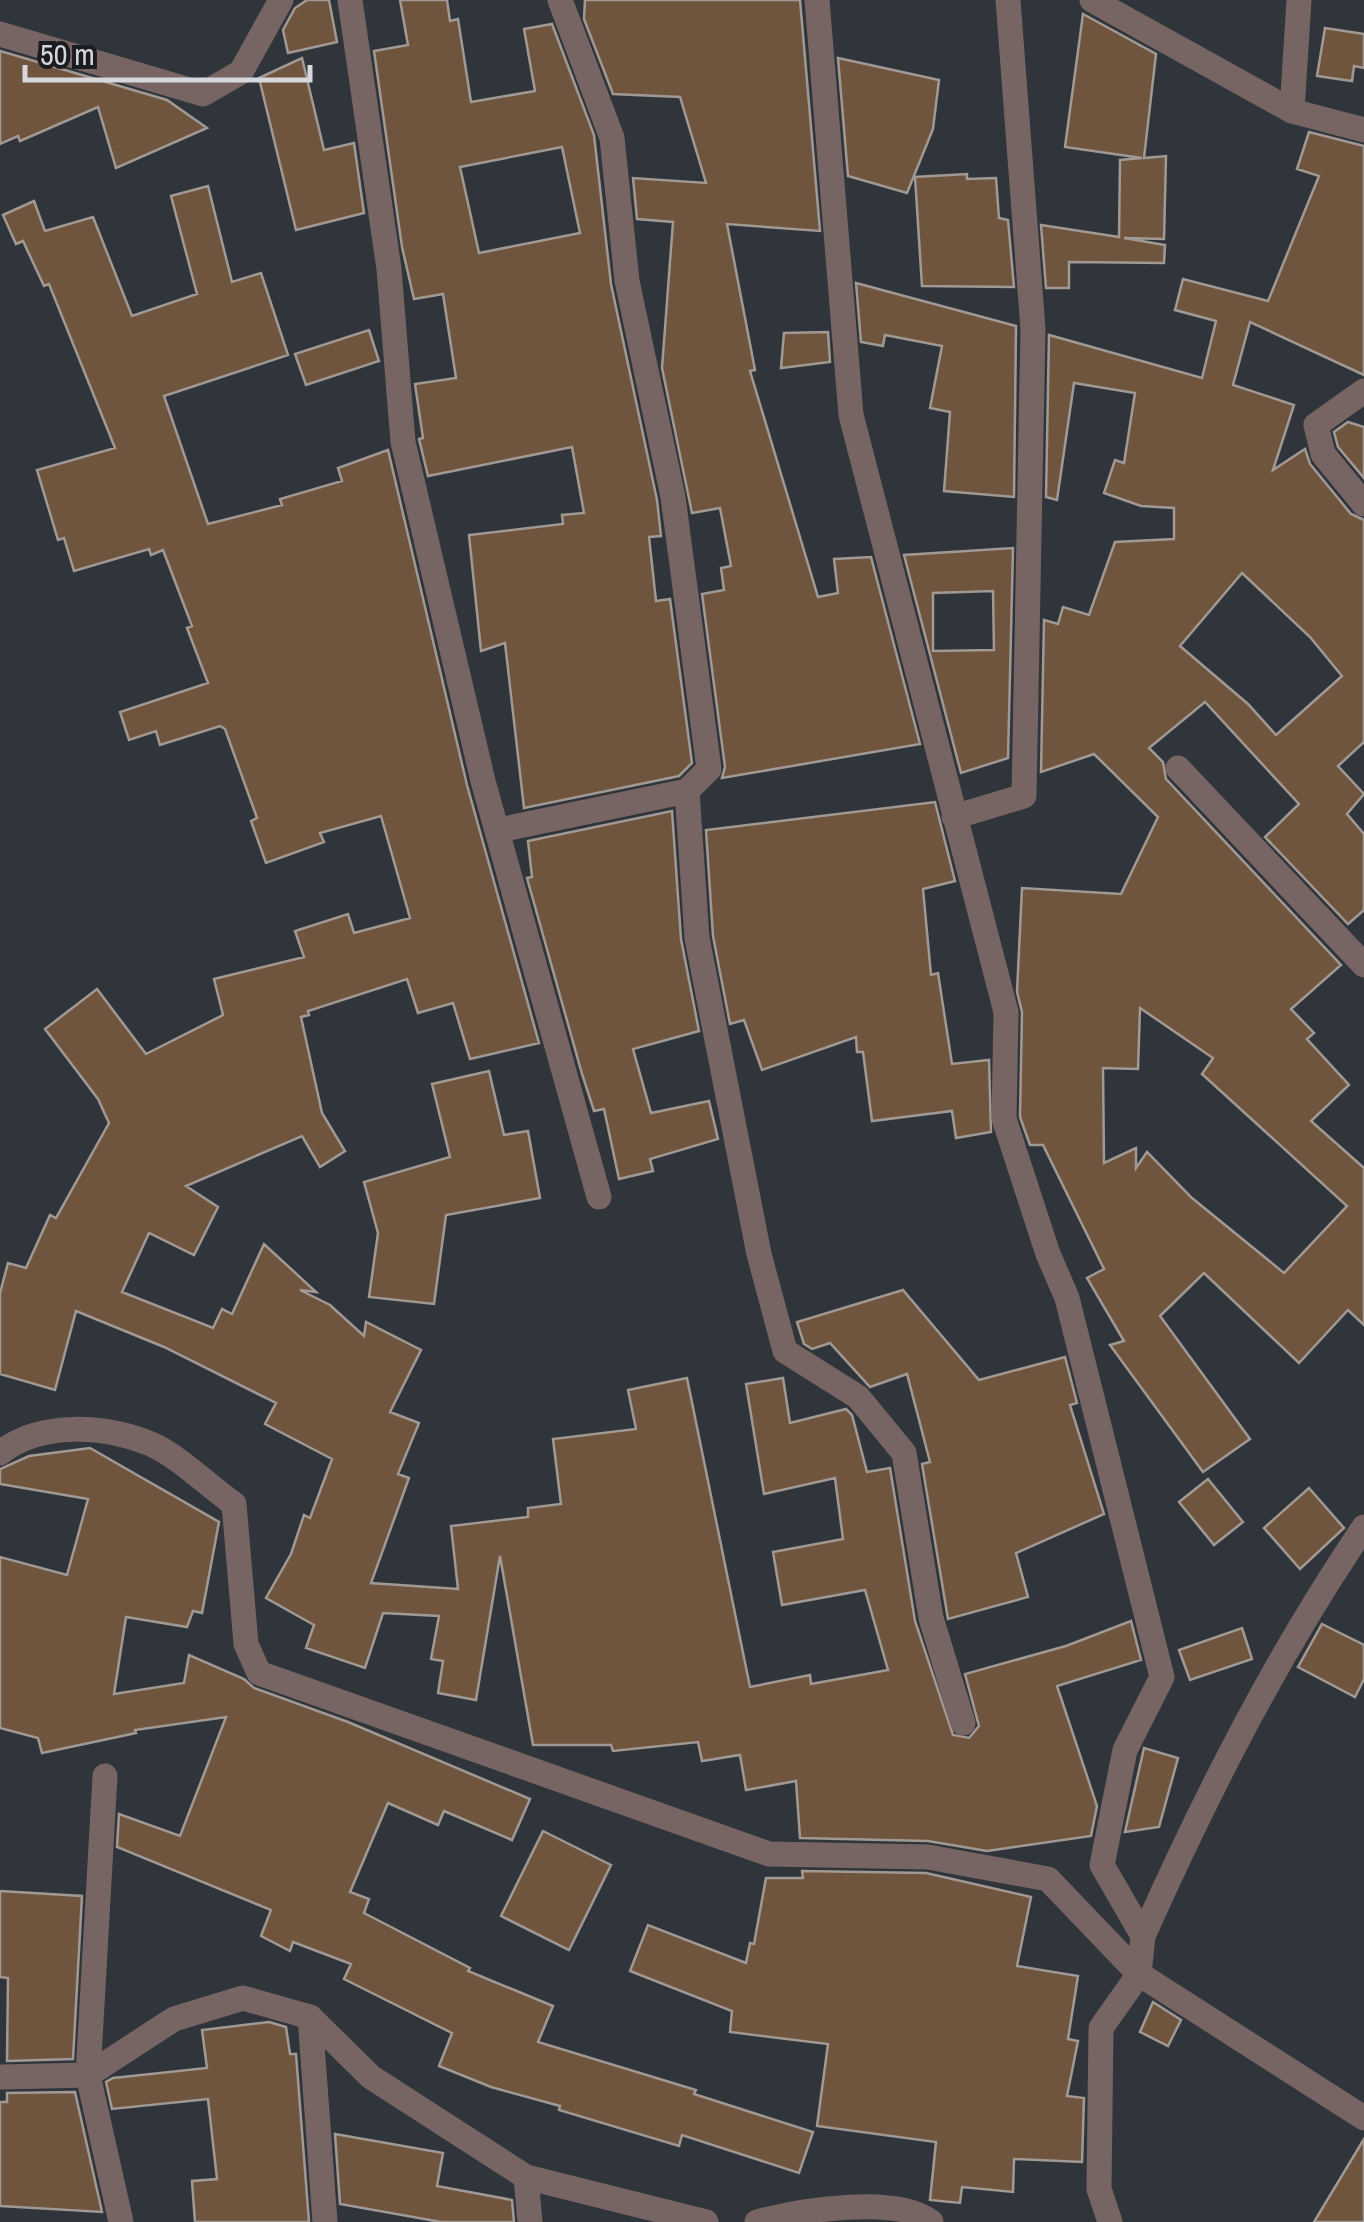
<svg xmlns="http://www.w3.org/2000/svg" width="1364" height="2222" font-family="'Archivo Narrow',sans-serif">
<style>
.building{fill:#6f543e;stroke:#a19993;stroke-width:2.5;fill-rule:evenodd}
.lines{fill:none;stroke-linecap:round;stroke-linejoin:round}
.minor{stroke:#766563;stroke-width:25}
</style>
<rect width="100%" height="100%" fill="#30343b"/>
<!-- building -->
<g class="building">
<path d="M 307,0 L 329,0 L 337,42 L 288,53 L 283,30 L 295,8 Z"/>
<path d="M 400,0 L 447,0 L 450,21 L 458,19 L 471,102 L 535,91 L 524,29 L 552,24 L 594,135 L 611,284 L 657,500 L 661,536 L 649,537 L 656,601 L 670,599 L 692,763 L 679,776 L 524,808 L 505,643 L 481,651 L 469,535 L 563,524 L 562,515 L 584,513 L 572,447 L 428,476 L 419,439 L 423,438 L 415,384 L 456,378 L 443,294 L 414,299 L 402,247 L 374,51 L 408,45 ZM 562,147 L 580,233 L 479,253 L 460,167 Z"/>
<path d="M 585,0 L 800,0 L 820,231 L 727,224 L 755,370 L 750,371 L 818,597 L 838,593 L 834,559 L 871,557 L 920,744 L 722,778 L 725,767 L 702,594 L 724,590 L 721,568 L 731,566 L 720,508 L 692,513 L 662,368 L 673,222 L 637,219 L 633,178 L 706,183 L 680,97 L 613,94 L 584,19 Z"/>
<path d="M 1083,14 L 1156,54 L 1144,158 L 1166,156 L 1164,239 L 1124,238 L 1165,245 L 1164,263 L 1069,262 L 1069,288 L 1046,288 L 1041,225 L 1119,237 L 1120,160 L 1142,158 L 1065,147 Z"/>
<path d="M 1325,28 L 1364,34 L 1364,68 L 1354,66 L 1352,81 L 1317,76 Z"/>
<path d="M 0,51 L 167,100 L 207,128 L 116,168 L 98,107 L 20,141 L 18,136 L 0,144 Z"/>
<path d="M 302,58 L 324,150 L 354,143 L 364,213 L 296,230 L 259,78 Z"/>
<path d="M 838,58 L 939,80 L 933,129 L 907,193 L 848,176 Z"/>
<path d="M 1309,132 L 1364,146 L 1364,375 L 1250,322 L 1233,385 L 1294,405 L 1273,470 L 1305,449 L 1310,464 L 1351,514 L 1364,520 L 1364,742 L 1338,766 L 1364,794 L 1347,814 L 1364,834 L 1364,910 L 1348,924 L 1265,837 L 1299,804 L 1205,702 L 1149,748 L 1163,762 L 1166,779 L 1341,965 L 1291,1009 L 1314,1033 L 1307,1039 L 1349,1085 L 1311,1121 L 1364,1168 L 1364,1325 L 1348,1310 L 1299,1363 L 1204,1273 L 1160,1316 L 1250,1439 L 1203,1472 L 1110,1345 L 1124,1341 L 1087,1278 L 1104,1269 L 1043,1145 L 1030,1145 L 1020,1117 L 1022,1012 L 1017,992 L 1022,888 L 1121,894 L 1158,817 L 1094,754 L 1041,772 L 1044,620 L 1058,624 L 1063,607 L 1089,615 L 1115,542 L 1174,539 L 1174,508 L 1141,506 L 1104,493 L 1115,460 L 1124,463 L 1135,393 L 1074,383 L 1057,500 L 1046,497 L 1049,335 L 1202,378 L 1216,321 L 1175,310 L 1183,279 L 1268,301 L 1319,176 L 1297,169 ZM 1242,573 L 1310,637 L 1342,676 L 1276,735 L 1248,704 L 1180,646 ZM 1140,1008 L 1213,1058 L 1202,1074 L 1347,1206 L 1284,1273 L 1192,1198 L 1147,1152 L 1136,1168 L 1136,1148 L 1104,1163 L 1103,1068 L 1138,1069 Z"/>
<path d="M 967,174 L 967,179 L 996,178 L 999,218 L 1008,220 L 1014,287 L 922,286 L 915,177 Z"/>
<path d="M 208,186 L 232,282 L 261,273 L 288,355 L 164,396 L 208,524 L 282,505 L 280,499 L 342,481 L 338,468 L 388,450 L 467,785 L 539,1043 L 470,1059 L 453,1003 L 418,1013 L 407,979 L 308,1011 L 309,1015 L 301,1017 L 322,1113 L 345,1151 L 320,1167 L 302,1136 L 186,1186 L 218,1207 L 194,1255 L 149,1233 L 122,1292 L 213,1328 L 222,1309 L 232,1314 L 264,1244 L 316,1292 L 300,1290 L 330,1305 L 364,1336 L 366,1322 L 421,1350 L 390,1412 L 419,1423 L 398,1474 L 409,1478 L 371,1583 L 458,1589 L 451,1526 L 528,1517 L 528,1508 L 561,1504 L 553,1439 L 636,1429 L 628,1390 L 687,1378 L 750,1687 L 810,1675 L 811,1684 L 888,1670 L 865,1590 L 782,1605 L 773,1552 L 843,1539 L 835,1478 L 764,1494 L 746,1384 L 783,1378 L 790,1423 L 846,1409 L 852,1415 L 867,1472 L 890,1468 L 915,1621 L 953,1735 L 969,1738 L 979,1726 L 965,1674 L 1066,1646 L 1131,1621 L 1141,1660 L 1057,1686 L 1097,1806 L 1091,1836 L 987,1851 L 928,1841 L 800,1838 L 796,1781 L 746,1790 L 740,1755 L 702,1761 L 698,1742 L 613,1751 L 611,1745 L 533,1745 L 500,1556 L 476,1700 L 438,1693 L 443,1661 L 431,1659 L 439,1616 L 383,1613 L 365,1668 L 306,1648 L 314,1625 L 266,1598 L 291,1554 L 304,1515 L 310,1518 L 332,1459 L 265,1424 L 276,1403 L 164,1347 L 76,1311 L 55,1390 L 0,1374 L 0,1293 L 8,1263 L 26,1268 L 50,1215 L 56,1218 L 109,1123 L 98,1099 L 45,1029 L 97,989 L 146,1054 L 223,1015 L 214,979 L 304,957 L 295,931 L 348,914 L 354,933 L 410,918 L 381,816 L 320,833 L 324,842 L 266,863 L 251,821 L 257,818 L 225,729 L 220,726 L 160,745 L 156,731 L 129,740 L 120,712 L 208,683 L 187,628 L 192,626 L 163,550 L 151,555 L 149,549 L 74,571 L 64,538 L 58,540 L 37,470 L 115,448 L 49,284 L 44,286 L 23,241 L 16,244 L 3,215 L 34,201 L 45,231 L 93,217 L 132,316 L 197,294 L 171,196 Z"/>
<path d="M 856,283 L 1016,326 L 1014,497 L 944,491 L 950,412 L 930,408 L 942,346 L 885,335 L 883,346 L 861,342 Z"/>
<path d="M 369,330 L 379,361 L 306,385 L 295,354 Z"/>
<path d="M 828,332 L 830,362 L 781,368 L 784,333 Z"/>
<path d="M 1348,422 L 1364,427 L 1364,478 L 1338,447 L 1334,432 Z"/>
<path d="M 1013,548 L 1008,758 L 961,773 L 904,555 ZM 993,591 L 994,650 L 933,651 L 933,593 Z"/>
<path d="M 935,802 L 955,881 L 923,889 L 931,975 L 938,973 L 952,1064 L 989,1060 L 991,1132 L 956,1138 L 952,1111 L 872,1121 L 863,1052 L 857,1052 L 856,1037 L 762,1070 L 744,1020 L 730,1024 L 713,936 L 706,830 Z"/>
<path d="M 672,811 L 681,939 L 699,1031 L 633,1049 L 651,1113 L 709,1101 L 718,1139 L 650,1159 L 653,1171 L 619,1179 L 604,1109 L 594,1111 L 582,1074 L 527,878 L 532,877 L 528,841 Z"/>
<path d="M 489,1071 L 504,1135 L 528,1131 L 540,1198 L 446,1215 L 434,1304 L 369,1297 L 378,1233 L 364,1182 L 450,1157 L 432,1084 Z"/>
<path d="M 903,1290 L 979,1380 L 1065,1357 L 1077,1403 L 1070,1405 L 1104,1514 L 1016,1553 L 1028,1597 L 948,1619 L 922,1464 L 930,1462 L 907,1374 L 870,1387 L 830,1343 L 812,1349 L 804,1344 L 797,1322 Z"/>
<path d="M 90,1448 L 219,1522 L 202,1613 L 193,1611 L 187,1627 L 126,1617 L 114,1694 L 184,1683 L 189,1655 L 244,1679 L 254,1688 L 348,1722 L 530,1799 L 512,1840 L 444,1811 L 438,1825 L 388,1803 L 350,1892 L 369,1899 L 364,1913 L 470,1968 L 468,1971 L 553,2006 L 538,2042 L 696,2090 L 694,2094 L 813,2132 L 799,2173 L 682,2135 L 679,2146 L 559,2110 L 560,2106 L 491,2087 L 439,2066 L 452,2033 L 344,1979 L 351,1964 L 293,1942 L 290,1951 L 261,1936 L 271,1910 L 117,1847 L 119,1814 L 180,1836 L 226,1717 L 135,1730 L 136,1733 L 42,1753 L 38,1738 L 0,1728 L 0,1557 L 67,1575 L 88,1499 L 0,1484 L 0,1469 L 29,1456 Z"/>
<path d="M 1208,1479 L 1243,1522 L 1214,1545 L 1179,1502 Z"/>
<path d="M 1309,1488 L 1344,1528 L 1300,1569 L 1264,1528 Z"/>
<path d="M 1322,1624 L 1364,1645 L 1364,1679 L 1355,1697 L 1298,1667 Z"/>
<path d="M 1242,1628 L 1252,1659 L 1190,1680 L 1179,1650 Z"/>
<path d="M 1144,1748 L 1178,1758 L 1159,1827 L 1125,1832 Z"/>
<path d="M 543,1831 L 611,1865 L 569,1950 L 501,1916 Z"/>
<path d="M 802,1871 L 926,1873 L 1031,1897 L 1017,1966 L 1078,1976 L 1068,2039 L 1078,2041 L 1067,2096 L 1084,2098 L 1082,2162 L 1014,2159 L 1013,2192 L 962,2187 L 960,2203 L 930,2200 L 936,2142 L 817,2126 L 828,2044 L 730,2032 L 732,2011 L 630,1971 L 648,1925 L 746,1963 L 750,1943 L 754,1944 L 766,1878 L 803,1878 Z"/>
<path d="M 0,1891 L 82,1896 L 73,2059 L 7,2061 L 8,1978 L 0,1977 Z"/>
<path d="M 1153,2002 L 1181,2020 L 1168,2046 L 1140,2032 Z"/>
<path d="M 269,2022 L 286,2027 L 290,2054 L 296,2054 L 309,2222 L 195,2222 L 192,2181 L 217,2179 L 208,2099 L 112,2109 L 106,2082 L 113,2078 L 207,2068 L 202,2030 Z"/>
<path d="M 75,2092 L 102,2212 L 0,2206 L 0,2102 L 7,2102 L 7,2093 Z"/>
<path d="M 335,2134 L 443,2153 L 437,2186 L 512,2200 L 514,2222 L 441,2222 L 340,2204 Z"/>
<path d="M 1364,2139 L 1364,2222 L 1314,2222 Z"/>
</g>
<g class="lines">
<!-- minor -->
<g class="minor">
<path d="M 350,0 L 389,269 L 403,442 L 483,781 L 599,1197"/>
<path d="M 560,0 L 612,138 L 627,281 L 673,497 L 709,769 L 687,791 L 697,938 L 759,1254 L 785,1351 L 858,1397 L 904,1453 L 931,1618 L 963,1723"/>
<path d="M 817,0 L 851,415 L 1006,1012 L 1004,1119 L 1048,1254 L 1067,1298 L 1162,1677 L 1125,1750 L 1102,1865 L 1143,1936 L 1139,1974 L 1101,2028 L 1099,2189 L 1110,2222"/>
<path d="M 1092,0 L 1292,111 L 1364,130"/>
<path d="M 0,34 L 203,94 L 241,72 L 281,0"/>
<path d="M 1292,111 L 1299,0"/>
<path d="M 1364,391 L 1316,425 L 1323,454 L 1364,504"/>
<path d="M 1178,768 L 1364,965"/>
<path d="M 954,817 L 1024,796 L 1033,329 L 1008,0"/>
<path d="M 499,830 L 687,791"/>
<path d="M 0,1453 C 40,1421 105,1425 151,1444 C 180,1457 208,1486 234,1504 L 246,1644 L 259,1673 L 769,1854 L 928,1857 L 1048,1879 L 1139,1974 L 1364,2118"/>
<path d="M 105,1776 L 88,2075 L 121,2222"/>
<path d="M 1143,1936 C 1207,1793 1276,1657 1364,1527"/>
<path d="M 310,2017 L 325,2222"/>
<path d="M 0,2077 L 88,2075 L 174,2019 L 243,1998 L 310,2017 L 371,2077 L 526,2177 L 706,2222"/>
<path d="M 526,2177 L 530,2222"/>
<path d="M 757,2222 C 797,2211 897,2194 931,2222"/>
</g>
</g>
<!-- scale -->
<path d="M25 65v15h285v-15" fill="none" stroke="#d6d8dd" stroke-width="5"/>
<text x="40" y="65" font-size="30" fill="#d6d8dd" stroke="#1a1c1f" stroke-width="8" paint-order="stroke">50 m</text>
</svg>
